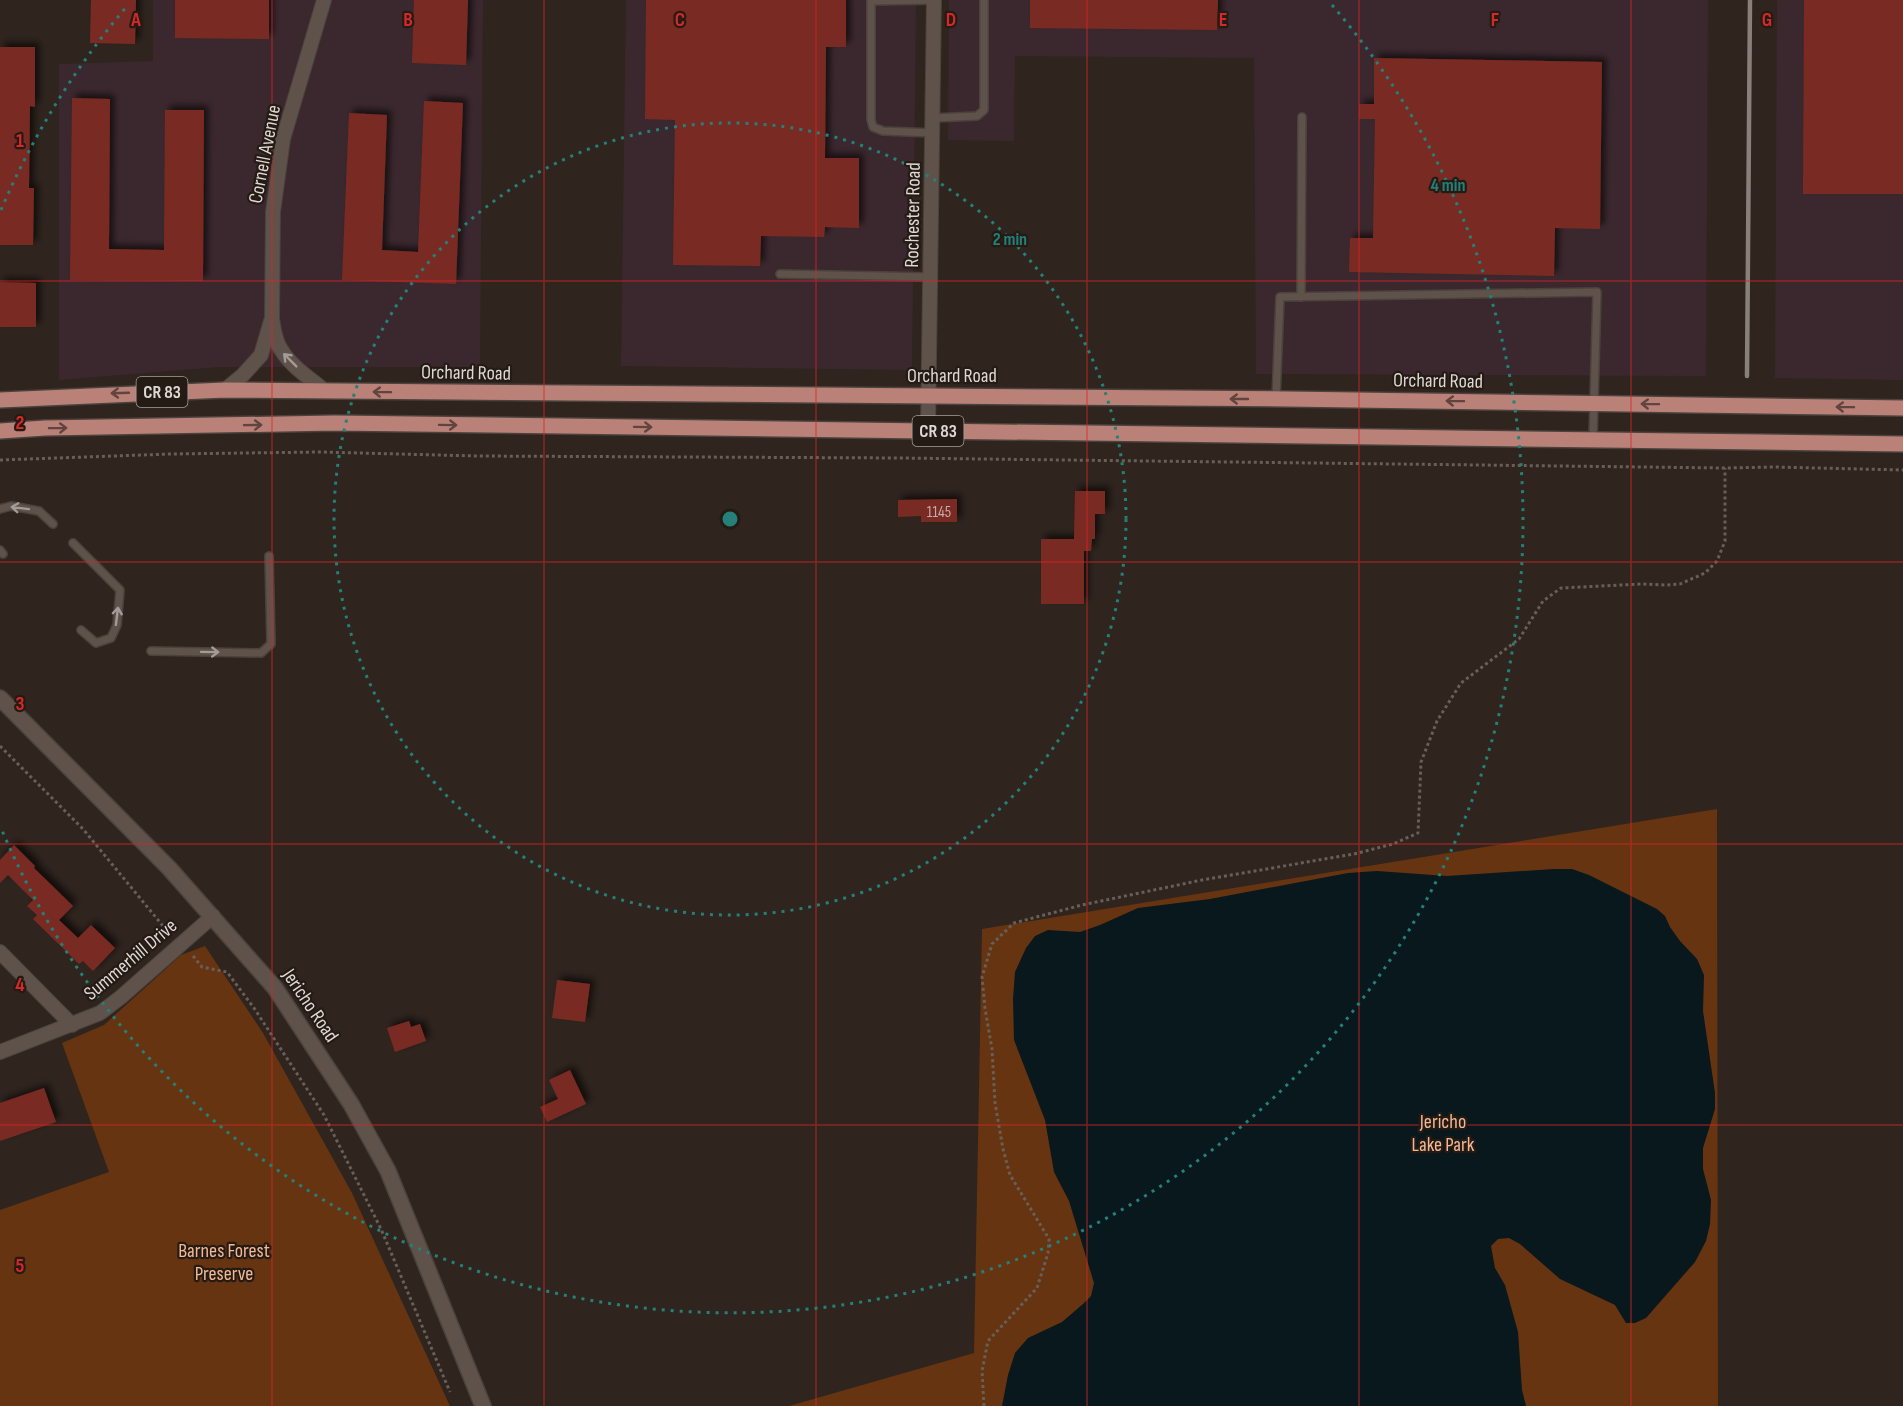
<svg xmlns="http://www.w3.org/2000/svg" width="1903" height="1406" font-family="'Sofia Sans Condensed',sans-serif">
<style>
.industrial{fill:#3b282e}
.green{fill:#663410}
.water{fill:#09181c}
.building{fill:#792b21;filter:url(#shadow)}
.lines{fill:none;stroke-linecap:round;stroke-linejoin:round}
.lane-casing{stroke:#4b423d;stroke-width:10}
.street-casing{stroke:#4b423d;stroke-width:16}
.secondary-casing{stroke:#4b423d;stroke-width:18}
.primary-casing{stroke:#4b423d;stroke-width:18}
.path{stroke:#685f59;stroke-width:3;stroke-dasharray:3 3;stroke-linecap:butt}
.lane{stroke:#5e524b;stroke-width:7}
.street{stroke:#5e524b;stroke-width:14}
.secondary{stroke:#5e524b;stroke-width:15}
.primary{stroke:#ba8179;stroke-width:15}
.rail{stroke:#89807b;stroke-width:4.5}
.oneway{stroke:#a49b96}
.oneway2{stroke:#61443d}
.grid{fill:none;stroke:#d62828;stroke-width:1.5;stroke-opacity:0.55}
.ring{fill:none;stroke:#248078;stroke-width:3;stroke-dasharray:3 6}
.labels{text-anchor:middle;stroke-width:4.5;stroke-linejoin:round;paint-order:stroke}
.number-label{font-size:16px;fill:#c5aca6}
.shield{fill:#251b15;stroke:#a69f9a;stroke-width:1.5}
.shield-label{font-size:18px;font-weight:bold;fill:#ded7d3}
.street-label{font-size:20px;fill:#ded7d3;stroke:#251b15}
.park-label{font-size:20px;fill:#f5b895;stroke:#251b15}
.grid-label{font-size:20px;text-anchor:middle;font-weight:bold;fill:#d62828;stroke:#251b15;stroke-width:4.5;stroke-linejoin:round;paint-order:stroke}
.centre{fill:#248078;stroke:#251b15;stroke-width:3}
.ring-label{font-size:18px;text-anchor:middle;font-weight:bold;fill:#248078;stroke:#251b15;stroke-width:4.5;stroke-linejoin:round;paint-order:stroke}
</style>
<defs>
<filter id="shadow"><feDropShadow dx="4.5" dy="-4.5" stdDeviation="3" flood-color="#0009"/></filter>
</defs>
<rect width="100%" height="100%" fill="#2f241e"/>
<!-- industrial -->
<g class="industrial">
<path d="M 153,0 L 483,0 L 480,367 L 219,367 L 59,380 L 59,64 L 153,61 Z"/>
<path d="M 626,0 L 916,0 L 912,370 L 621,366 Z"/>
<path d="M 949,0 L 1708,0 L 1706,376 L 1256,374 L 1254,58 L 1015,56 L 1014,141 L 948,140 Z"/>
<path d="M 1777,0 L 1903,0 L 1903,380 L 1775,378 Z"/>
</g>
<!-- green -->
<g class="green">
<path d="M 1717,809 L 1718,1406 L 789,1406 L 974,1353 L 982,929 Z"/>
<path d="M 205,946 L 263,1033 L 352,1193 L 450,1406 L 0,1406 L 0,1210 L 109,1172 L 62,1043 L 104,1025 L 181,955 Z"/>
</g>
<!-- water -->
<path class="water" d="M 1554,869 L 1572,869 L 1589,875 L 1657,909 L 1665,916 L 1670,927 L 1680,941 L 1697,959 L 1704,975 L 1703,1011 L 1715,1093 L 1715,1109 L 1703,1148 L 1703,1169 L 1711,1200 L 1710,1224 L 1706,1241 L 1695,1262 L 1646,1318 L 1635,1323 L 1626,1323 L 1615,1305 L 1560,1279 L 1520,1244 L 1509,1238 L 1498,1239 L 1491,1246 L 1495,1268 L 1505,1285 L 1518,1332 L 1522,1390 L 1526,1406 L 1002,1406 L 1008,1375 L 1015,1353 L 1028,1338 L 1062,1322 L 1083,1304 L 1091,1296 L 1094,1283 L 1069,1201 L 1054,1172 L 1045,1120 L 1014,1040 L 1013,999 L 1015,972 L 1026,948 L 1035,936 L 1048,930 L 1080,932 L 1100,925 L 1138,908 L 1210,899 L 1348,873 L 1377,871 L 1447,876 Z"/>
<!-- building -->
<g class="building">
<path d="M 91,0 L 136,0 L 135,44 L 90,43 Z"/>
<path d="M 175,0 L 269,0 L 269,39 L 175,38 Z"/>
<path d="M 414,0 L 468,0 L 466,65 L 412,63 Z"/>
<path d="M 646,0 L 846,0 L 846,47 L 826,47 L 825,158 L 859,158 L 859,228 L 825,227 L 824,237 L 761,236 L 760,266 L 673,265 L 675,120 L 645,119 Z"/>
<path d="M 1030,0 L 1218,0 L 1217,30 L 1030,28 Z"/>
<path d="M 1804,0 L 1903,0 L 1903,194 L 1803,194 Z"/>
<path d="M 0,47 L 35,47 L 35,107 L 30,106 L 29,188 L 34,188 L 33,245 L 0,245 Z"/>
<path d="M 1374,58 L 1602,62 L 1600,229 L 1555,228 L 1554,276 L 1349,272 L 1350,238 L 1373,238 L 1375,119 L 1359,119 L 1359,104 L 1374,104 Z"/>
<path d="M 72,98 L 110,99 L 109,249 L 164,250 L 165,110 L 204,110 L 203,281 L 70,280 Z"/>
<path d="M 424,101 L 463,103 L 456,284 L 342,280 L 349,113 L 387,115 L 382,250 L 418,252 Z"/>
<path d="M 0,282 L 36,283 L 36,327 L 0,327 Z"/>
<path d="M 1075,491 L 1105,491 L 1105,514 L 1095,514 L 1095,539 L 1092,539 L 1091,551 L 1084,551 L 1084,604 L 1041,604 L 1041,539 L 1074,539 Z"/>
<path d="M 957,499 L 957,522 L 921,522 L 921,516 L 898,517 L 898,500 Z"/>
<path d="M 14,845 L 35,866 L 34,868 L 73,906 L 59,920 L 78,938 L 91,925 L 115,948 L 93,971 L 83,961 L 79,964 L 33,919 L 37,915 L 27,906 L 33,900 L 8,875 L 0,883 L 0,860 Z"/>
<path d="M 557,980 L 590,984 L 585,1022 L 552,1018 Z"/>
<path d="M 409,1021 L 411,1027 L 420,1024 L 426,1041 L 395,1052 L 387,1028 Z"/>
<path d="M 570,1070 L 586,1104 L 547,1122 L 540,1107 L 558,1099 L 549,1080 Z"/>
<path d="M 44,1088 L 56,1122 L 0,1141 L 0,1103 Z"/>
</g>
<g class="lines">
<!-- lane casing -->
<g class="lane-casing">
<g id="lane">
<path d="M 871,0 L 871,120 L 873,127 L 883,131 L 933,133"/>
<path d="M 871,1 L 934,0"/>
<path d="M 933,118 L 977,116 L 984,110 L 984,0"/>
<path d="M 780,274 L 930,277"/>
<path d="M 1301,297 L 1302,117"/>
<path d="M 1276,399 L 1280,297 L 1597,292 L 1593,439"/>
<path d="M 0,509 L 11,506 L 39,511 L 53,524"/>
<path d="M 73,543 L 120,590 L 117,625 L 111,638 L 96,643 L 81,630"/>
<path d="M 0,550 L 3,554"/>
<path d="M 151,651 L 261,653 L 271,644 L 269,556"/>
</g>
</g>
<!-- street casing -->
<g class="street-casing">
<g id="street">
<path d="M 324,0 L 283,139 L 273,212 L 272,319 C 274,330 275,342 282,351 C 292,367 311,379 325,391"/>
<path d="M 225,390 L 242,376 L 261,355 L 271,321"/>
<path d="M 928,431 L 934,0"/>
<path d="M 0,952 L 72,1025"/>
<path d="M 0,1052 L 100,1013 L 121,997 L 213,916"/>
</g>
</g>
<!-- secondary casing -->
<g class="secondary-casing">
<path id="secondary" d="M 0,698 L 169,868 L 275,988 L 351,1104 L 388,1171 L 483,1406"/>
</g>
<!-- primary casing -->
<g class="primary-casing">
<g id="primary">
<path d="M 0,400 L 225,390 L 1287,399 L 1903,408"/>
<path d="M 0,431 L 45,428 L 335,423 L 1903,444"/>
</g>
</g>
<!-- path -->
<g class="path">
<path d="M 0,460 L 171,454 L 320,452 L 477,456 L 900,458 L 1725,468 L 1774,467 L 1903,470"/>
<path d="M 0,746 L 83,829 L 163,926 L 169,931"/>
<path d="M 193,956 L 202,967 L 227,972 L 254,1008 L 324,1115 L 381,1229 L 450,1392"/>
<path d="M 984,1406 L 982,1371 L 988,1341 L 1037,1288 L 1048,1253 L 1049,1239 L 1010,1175 L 1003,1149 L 995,1103 L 992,1049 L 985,1008 L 982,977 L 992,944 L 1014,923 L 1082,905 L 1202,880 L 1354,854 L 1393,844 L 1418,833 L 1421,762 L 1437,721 L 1461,683 L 1519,639 L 1543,601 L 1561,588 L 1642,584 L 1667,585 L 1680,584 L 1705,573 L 1717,561 L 1725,541 L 1725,468"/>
</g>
<!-- lane -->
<use href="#lane" class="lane"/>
<!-- street -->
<use href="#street" class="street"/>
<!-- secondary -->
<use href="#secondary" class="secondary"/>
<!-- primary -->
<use href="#primary" class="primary"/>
<!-- rail -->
<path class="rail" d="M 1747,376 L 1750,0"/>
</g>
<!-- one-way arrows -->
<defs><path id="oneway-shaft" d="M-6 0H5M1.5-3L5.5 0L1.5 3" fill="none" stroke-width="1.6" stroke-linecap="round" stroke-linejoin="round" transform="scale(1.5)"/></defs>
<g class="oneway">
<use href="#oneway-shaft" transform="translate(290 360) rotate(-135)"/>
<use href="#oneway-shaft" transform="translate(20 508) rotate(-173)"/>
<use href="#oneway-shaft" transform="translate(117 616) rotate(-83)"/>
<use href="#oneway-shaft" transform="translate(210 652) rotate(1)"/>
</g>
<g class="oneway2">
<use href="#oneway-shaft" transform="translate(382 392) rotate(-179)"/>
<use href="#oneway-shaft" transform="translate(120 393) rotate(178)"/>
<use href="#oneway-shaft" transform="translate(1239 399) rotate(-180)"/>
<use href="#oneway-shaft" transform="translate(1455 401) rotate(-179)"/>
<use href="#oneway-shaft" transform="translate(1650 404) rotate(-179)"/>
<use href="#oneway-shaft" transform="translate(1845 407) rotate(-179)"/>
<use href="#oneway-shaft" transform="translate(253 425) rotate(-1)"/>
<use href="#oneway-shaft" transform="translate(448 425) rotate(1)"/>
<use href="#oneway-shaft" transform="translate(643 427) rotate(1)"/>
<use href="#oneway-shaft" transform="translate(58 428) rotate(-1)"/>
</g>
<!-- grid -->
<path class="grid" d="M 272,0 L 272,1406M 544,0 L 544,1406M 816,0 L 816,1406M 1087,0 L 1087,1406M 1359,0 L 1359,1406M 1631,0 L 1631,1406M 0,281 L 1903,281M 0,562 L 1903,562M 0,844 L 1903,844M 0,1125 L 1903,1125"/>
<!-- distance rings -->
<g class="ring">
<circle cx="730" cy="519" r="396"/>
<path d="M1 210A792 792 0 0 1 128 5M1332 5A792 792 0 1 1 1 828"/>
</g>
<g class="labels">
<!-- number labels -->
<g class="number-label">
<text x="939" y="517">1145</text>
</g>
<!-- shield labels -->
<g class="shield">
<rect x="136.5" y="377" width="51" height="30" rx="4.5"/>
<rect x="912.5" y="416" width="51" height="30" rx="4.5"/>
</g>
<g class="shield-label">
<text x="162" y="398">CR 83</text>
<text x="938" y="437">CR 83</text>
</g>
<!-- street labels -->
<g class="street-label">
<text transform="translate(264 154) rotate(-79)" y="7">Cornell Avenue</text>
<text transform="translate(912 215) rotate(-89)" y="7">Rochester Road</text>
<text transform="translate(466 372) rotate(1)" y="7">Orchard Road</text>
<text x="952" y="382">Orchard Road</text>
<text transform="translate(1438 380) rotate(1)" y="7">Orchard Road</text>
<text transform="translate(130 959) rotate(-40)" y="7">Summerhill Drive</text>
<text transform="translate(311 1005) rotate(56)" y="7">Jericho Road</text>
</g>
<!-- park labels -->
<g class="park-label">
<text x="1443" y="1128">Jericho<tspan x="1443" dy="23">Lake Park</tspan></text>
<text x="224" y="1257">Barnes Forest<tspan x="224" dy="23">Preserve</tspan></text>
</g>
</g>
<g class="grid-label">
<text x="136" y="26">A</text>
<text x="408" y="26">B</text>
<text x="680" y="26">C</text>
<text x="951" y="26">D</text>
<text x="1223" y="26">E</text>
<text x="1495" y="26">F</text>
<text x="1767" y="26">G</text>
<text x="20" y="147">1</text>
<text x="20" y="429">2</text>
<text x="20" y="710">3</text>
<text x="20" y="991">4</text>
<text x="20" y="1272">5</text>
</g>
<circle cx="730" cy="519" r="9" class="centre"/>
<g class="ring-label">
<text x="1448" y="191">4 min</text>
<text x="1010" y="245">2 min</text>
</g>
</svg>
